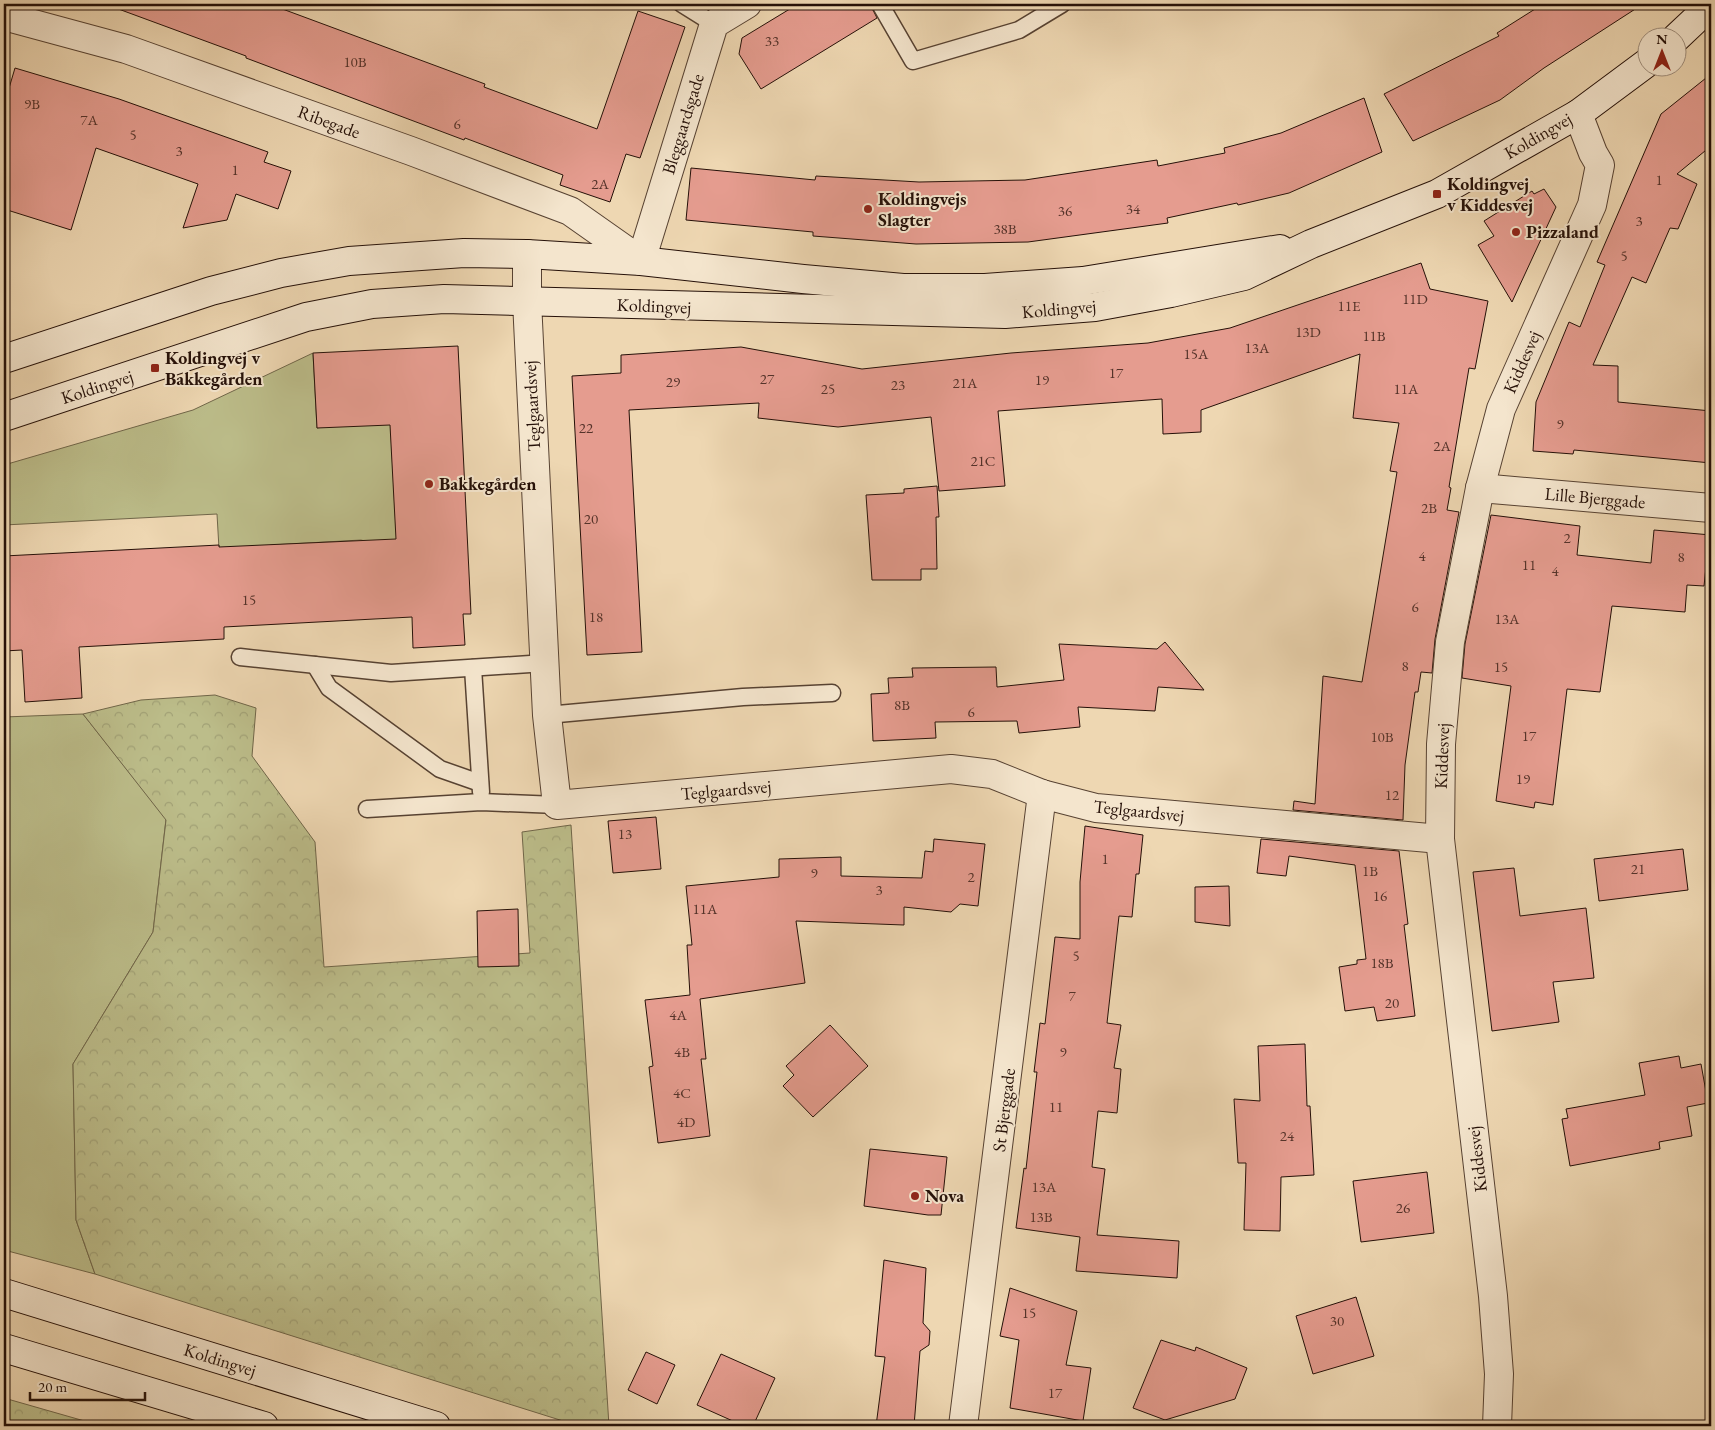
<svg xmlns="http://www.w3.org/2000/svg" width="1715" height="1430" font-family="'EB Garamond',serif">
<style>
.grass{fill:#bcbd8a;stroke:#706649}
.forest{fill:url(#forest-crowns);stroke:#706649}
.building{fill:#e59c8f;stroke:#251008}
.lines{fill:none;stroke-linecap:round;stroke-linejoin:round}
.service-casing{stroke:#574232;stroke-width:19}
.minor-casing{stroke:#574232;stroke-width:30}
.secondary-casing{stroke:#251008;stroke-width:30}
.service{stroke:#f4e5cd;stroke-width:16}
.minor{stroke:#f4e5cd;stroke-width:28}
.secondary{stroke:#f4e5cd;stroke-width:28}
.poi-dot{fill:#8f2418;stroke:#f4e5cd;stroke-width:2}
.labels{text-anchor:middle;stroke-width:4;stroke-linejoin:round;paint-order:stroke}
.number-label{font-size:15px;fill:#55332a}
.street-label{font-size:18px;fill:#251008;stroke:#f4e5cd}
.poi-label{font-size:18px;font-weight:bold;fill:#251008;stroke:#f4e5cd;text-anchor:start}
</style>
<defs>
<pattern id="forest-crowns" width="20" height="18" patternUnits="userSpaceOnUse" patternTransform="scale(1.25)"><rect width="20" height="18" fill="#bcbd8a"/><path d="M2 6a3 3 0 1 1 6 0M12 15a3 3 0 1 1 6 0" fill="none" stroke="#a1a176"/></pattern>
</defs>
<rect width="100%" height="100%" fill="#eed7b2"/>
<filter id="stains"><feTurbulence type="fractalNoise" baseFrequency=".004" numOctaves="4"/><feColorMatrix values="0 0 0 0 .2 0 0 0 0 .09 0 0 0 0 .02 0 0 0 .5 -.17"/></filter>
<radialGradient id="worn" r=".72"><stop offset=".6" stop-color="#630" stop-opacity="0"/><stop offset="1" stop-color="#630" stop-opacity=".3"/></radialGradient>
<!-- grass -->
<g class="grass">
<path d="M 313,353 L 317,428 L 390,415 L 397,549 L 361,540 L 271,545 L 220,566 L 217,514 L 4,525 L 4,465 L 193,410 Z"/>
<path d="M 83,714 L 166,819 L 153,932 L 73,1064 L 76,1220 L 95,1274 L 4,1250 L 4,717 Z"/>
</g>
<!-- forest -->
<g class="forest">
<path d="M 215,695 L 256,708 L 252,756 L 315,842 L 324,967 L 530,953 L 522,832 L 571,825 L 609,1426 L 579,1426 L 95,1274 L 76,1220 L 73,1064 L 153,932 L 166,820 L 83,714 L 141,700 Z"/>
<path d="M 4,1398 L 102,1426 L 4,1426 Z"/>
</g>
<!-- building -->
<g class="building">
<path d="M 114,4 L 269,4 L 485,84 L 484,87 L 597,129 L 638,11 L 685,27 L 640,158 L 626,154 L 610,202 L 560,185 L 563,175 L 465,138 L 464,140 L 246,58 L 246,56 L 113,7 Z"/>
<path d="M 798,4 L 870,4 L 877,18 L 761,89 L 739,54 L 742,38 Z"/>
<path d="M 1543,4 L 1643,4 L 1544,68 L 1500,100 L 1413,141 L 1384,94 L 1499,36 L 1497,33 Z"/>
<path d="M 15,68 L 119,99 L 268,152 L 264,162 L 291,171 L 278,209 L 236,194 L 227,220 L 183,228 L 198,184 L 96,148 L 71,230 L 4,209 L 4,105 Z"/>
<path d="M 1711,74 L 1711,146 L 1677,174 L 1697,184 L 1678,229 L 1670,228 L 1646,283 L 1632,277 L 1593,365 L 1618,366 L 1618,402 L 1711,411 L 1711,463 L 1574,450 L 1573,454 L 1533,451 L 1536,402 L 1569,322 L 1580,327 L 1605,265 L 1597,262 L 1661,114 Z"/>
<path d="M 1364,98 L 1382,152 L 1289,193 L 1238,205 L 1237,203 L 1167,218 L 1168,223 L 1028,242 L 916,244 L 813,236 L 813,232 L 686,220 L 691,168 L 815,180 L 816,176 L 919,182 L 1025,180 L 1157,160 L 1158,166 L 1225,153 L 1224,148 L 1281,133 Z"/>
<path d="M 1544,189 L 1556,207 L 1512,302 L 1478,245 L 1494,236 L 1484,221 L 1532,191 L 1534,194 Z"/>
<path d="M 1421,263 L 1430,289 L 1488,301 L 1475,369 L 1469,368 L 1449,487 L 1451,488 L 1447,510 L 1459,512 L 1435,639 L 1432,673 L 1421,672 L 1418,692 L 1415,692 L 1405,765 L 1403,820 L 1293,810 L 1294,801 L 1315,804 L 1323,676 L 1362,682 L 1397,472 L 1390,471 L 1399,423 L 1353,418 L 1360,354 L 1201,410 L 1201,432 L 1163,434 L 1162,399 L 998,411 L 1005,486 L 939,491 L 931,417 L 838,427 L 758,418 L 759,403 L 629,410 L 642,652 L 587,655 L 572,376 L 621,373 L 621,355 L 741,347 L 862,369 L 1011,353 L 1148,343 L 1230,328 Z"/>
<path d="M 458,346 L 471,614 L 463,614 L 465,645 L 413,648 L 412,617 L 224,627 L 224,639 L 79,647 L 82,698 L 25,702 L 22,650 L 4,651 L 4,556 L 219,545 L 219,547 L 396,539 L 390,425 L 317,428 L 313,353 Z"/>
<path d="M 937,486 L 939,517 L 936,517 L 937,569 L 921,569 L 921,580 L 872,580 L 866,495 L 904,493 L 904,489 Z"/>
<path d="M 1491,515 L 1580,526 L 1577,555 L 1651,563 L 1654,530 L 1711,535 L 1711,567 L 1706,567 L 1704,586 L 1687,585 L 1685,612 L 1612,606 L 1600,692 L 1567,689 L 1553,805 L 1535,802 L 1534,808 L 1496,801 L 1511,686 L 1462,678 L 1465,644 Z"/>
<path d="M 1165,642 L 1204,690 L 1158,687 L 1155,711 L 1078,707 L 1080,727 L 1019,733 L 1017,721 L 935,722 L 936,738 L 873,741 L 871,694 L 889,693 L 888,678 L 913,677 L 912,668 L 996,667 L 997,687 L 1064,680 L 1059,644 L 1157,649 Z"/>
<path d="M 656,817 L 661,869 L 613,873 L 608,821 Z"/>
<path d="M 1085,826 L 1143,835 L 1139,874 L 1136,874 L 1132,917 L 1119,916 L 1107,1023 L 1121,1025 L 1114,1068 L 1121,1069 L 1117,1113 L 1098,1111 L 1092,1167 L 1105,1169 L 1097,1235 L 1179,1241 L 1177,1278 L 1076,1271 L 1080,1237 L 1016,1228 L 1024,1168 L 1026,1169 L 1037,1072 L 1034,1072 L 1040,1023 L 1045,1024 L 1055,937 L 1080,939 L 1080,882 Z"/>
<path d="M 934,839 L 985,844 L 978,906 L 960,904 L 951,912 L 904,907 L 904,925 L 796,921 L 805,983 L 700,999 L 706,1059 L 701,1059 L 710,1136 L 658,1143 L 649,1067 L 653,1066 L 645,1000 L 690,995 L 687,945 L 692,945 L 686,886 L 779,877 L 779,859 L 841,857 L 841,876 L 922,878 L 925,851 L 933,852 Z"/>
<path d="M 1261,839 L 1399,851 L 1408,924 L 1404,925 L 1415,1016 L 1377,1021 L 1374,1007 L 1345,1011 L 1339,967 L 1357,964 L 1357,960 L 1366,959 L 1355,865 L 1289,856 L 1286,876 L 1257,873 Z"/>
<path d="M 1683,849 L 1688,890 L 1599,901 L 1594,859 Z"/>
<path d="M 1514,868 L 1520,916 L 1586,908 L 1594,978 L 1553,982 L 1559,1022 L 1492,1031 L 1473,872 Z"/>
<path d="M 1229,886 L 1230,926 L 1195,922 L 1195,887 Z"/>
<path d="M 518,909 L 519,966 L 478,967 L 477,911 Z"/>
<path d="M 830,1025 L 868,1066 L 813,1117 L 783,1086 L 794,1075 L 786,1066 Z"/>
<path d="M 1305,1044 L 1307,1106 L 1310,1106 L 1314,1175 L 1281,1177 L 1280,1231 L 1244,1230 L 1246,1163 L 1238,1163 L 1234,1099 L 1260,1101 L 1258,1046 Z"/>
<path d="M 1679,1056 L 1681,1068 L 1701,1064 L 1708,1103 L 1687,1107 L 1692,1136 L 1659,1142 L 1660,1149 L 1570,1166 L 1562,1119 L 1568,1118 L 1566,1109 L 1645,1095 L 1639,1063 Z"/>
<path d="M 870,1149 L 947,1157 L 941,1215 L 928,1215 L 864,1206 Z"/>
<path d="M 1427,1172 L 1434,1233 L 1361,1242 L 1353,1181 Z"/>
<path d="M 884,1260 L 926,1268 L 923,1323 L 930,1331 L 929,1345 L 920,1351 L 914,1426 L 876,1426 L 885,1357 L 875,1356 Z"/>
<path d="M 1010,1288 L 1077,1311 L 1066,1365 L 1091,1368 L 1083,1421 L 1010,1408 L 1019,1340 L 1000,1336 Z"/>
<path d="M 1356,1297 L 1374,1356 L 1313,1374 L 1296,1316 Z"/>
<path d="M 1161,1340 L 1195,1351 L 1196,1347 L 1247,1368 L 1235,1399 L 1165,1420 L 1133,1408 Z"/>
<path d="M 646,1352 L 675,1365 L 657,1404 L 628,1390 Z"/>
<path d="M 721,1354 L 775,1378 L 753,1426 L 744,1426 L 697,1405 Z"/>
</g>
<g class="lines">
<!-- service casing -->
<g class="service-casing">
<g id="service">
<path d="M 682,4 L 714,24"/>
<path d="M 880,4 L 913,61 L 1019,30 L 1062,4"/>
<path d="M 240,657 L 391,673 L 545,663"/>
<path d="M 315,665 L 329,688 L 440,769 L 480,783"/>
<path d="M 473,668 L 481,792"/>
<path d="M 547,715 L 743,697 L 832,693"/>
<path d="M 367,809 L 481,802 L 557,805"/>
</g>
</g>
<!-- minor casing -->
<g class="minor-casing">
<g id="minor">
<path d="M 4,16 L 126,49 L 411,151 L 570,211 L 641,261 L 714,24 L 747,4"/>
<path d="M 527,254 L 527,301 L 547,715 L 557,805 L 951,769 L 992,774 L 1042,794 L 1096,808 L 1440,839"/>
<path d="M 1480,488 L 1711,508"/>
<path d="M 963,1426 L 1042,794"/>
<path d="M 1497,1426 L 1499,1374 L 1493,1296 L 1440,839 L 1441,744 L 1450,642 L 1480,488 L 1501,409 L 1592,205 L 1600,165 L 1593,153 L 1578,114"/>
</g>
</g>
<!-- secondary casing -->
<g class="secondary-casing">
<g id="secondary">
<path d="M 1676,38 L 1711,5"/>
<path d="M 4,359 L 211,291 L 281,273 L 349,261 L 464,253 L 527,254 L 641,261 L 803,279 L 903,288 L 985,288 L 1083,281 L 1280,249"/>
<path d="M 4,417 L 306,317 L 372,304 L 444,299 L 1005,314 L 1095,307 L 1171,293 L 1244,276 L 1311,244 L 1437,194 L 1578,114 L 1648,62"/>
<path d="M 4,1293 L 436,1426"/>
<path d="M 4,1348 L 264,1426"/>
</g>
</g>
<!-- service -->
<use href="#service" class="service"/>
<!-- minor -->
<use href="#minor" class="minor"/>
<!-- secondary -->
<use href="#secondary" class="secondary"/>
</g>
<!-- markers -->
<g class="poi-dot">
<rect x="1432" y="189" width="10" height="10" rx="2.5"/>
<circle cx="868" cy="209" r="5"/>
<circle cx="1516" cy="232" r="5"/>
<rect x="150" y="363" width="10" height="10" rx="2.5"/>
<circle cx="429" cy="484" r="5"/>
<circle cx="915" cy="1196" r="5"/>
</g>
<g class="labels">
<!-- number labels -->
<g class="number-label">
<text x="772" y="46">33</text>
<text x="355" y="67">10B</text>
<text x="32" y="109">9B</text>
<text x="89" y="125">7A</text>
<text x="457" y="129">6</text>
<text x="133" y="140">5</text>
<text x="179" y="156">3</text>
<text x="235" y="175">1</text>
<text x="1659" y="185">1</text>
<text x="600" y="189">2A</text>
<text x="1133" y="214">34</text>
<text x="1065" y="216">36</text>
<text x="1639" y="226">3</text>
<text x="1005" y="234">38B</text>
<text x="1624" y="261">5</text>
<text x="1415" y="304">11D</text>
<text x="1349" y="311">11E</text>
<text x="1308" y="337">13D</text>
<text x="1374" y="341">11B</text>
<text x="1257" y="353">13A</text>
<text x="1196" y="359">15A</text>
<text x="1116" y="378">17</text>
<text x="767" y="384">27</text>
<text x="1042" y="385">19</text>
<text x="673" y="387">29</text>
<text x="965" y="388">21A</text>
<text x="898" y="390">23</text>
<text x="828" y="394">25</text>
<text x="1406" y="394">11A</text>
<text x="1560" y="429">9</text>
<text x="586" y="433">22</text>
<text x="1442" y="451">2A</text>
<text x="983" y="466">21C</text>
<text x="1429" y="513">2B</text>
<text x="591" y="524">20</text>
<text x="1567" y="543">2</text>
<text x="1422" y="561">4</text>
<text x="1681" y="562">8</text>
<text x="1529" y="570">11</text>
<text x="1555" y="576">4</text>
<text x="249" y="605">15</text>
<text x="1415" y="612">6</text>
<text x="596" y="622">18</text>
<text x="1507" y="624">13A</text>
<text x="1405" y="671">8</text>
<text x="1501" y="672">15</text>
<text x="902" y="710">8B</text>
<text x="971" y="717">6</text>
<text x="1529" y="741">17</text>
<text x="1382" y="742">10B</text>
<text x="1523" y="784">19</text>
<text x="1392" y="800">12</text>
<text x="625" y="839">13</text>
<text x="1105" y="864">1</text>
<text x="1638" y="874">21</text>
<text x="1370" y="876">1B</text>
<text x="814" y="878">9</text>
<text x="971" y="882">2</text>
<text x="879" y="895">3</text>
<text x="1380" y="901">16</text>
<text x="705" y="914">11A</text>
<text x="1076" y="961">5</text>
<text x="1382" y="968">18B</text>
<text x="1072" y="1001">7</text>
<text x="1392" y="1008">20</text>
<text x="678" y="1020">4A</text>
<text x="682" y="1057">4B</text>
<text x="1063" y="1057">9</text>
<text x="682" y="1098">4C</text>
<text x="1056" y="1112">11</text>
<text x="686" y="1127">4D</text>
<text x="1287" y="1141">24</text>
<text x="1044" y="1192">13A</text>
<text x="1403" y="1213">26</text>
<text x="1041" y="1222">13B</text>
<text x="1029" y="1318">15</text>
<text x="1337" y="1326">30</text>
<text x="1055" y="1398">17</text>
</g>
<!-- street labels -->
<g class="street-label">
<text transform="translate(329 122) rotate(20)" y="6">Ribegade</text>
<text transform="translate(683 124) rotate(-73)" y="6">Bleggaardsgade</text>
<text transform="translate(1538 136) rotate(-30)" y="6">Koldingvej</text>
<text transform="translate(654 306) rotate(2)" y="6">Koldingvej</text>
<text transform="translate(1059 309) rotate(-5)" y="6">Koldingvej</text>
<text transform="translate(1522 362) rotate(-66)" y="6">Kiddesvej</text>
<text transform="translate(97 387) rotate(-18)" y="6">Koldingvej</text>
<text transform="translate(532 406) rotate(-93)" y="6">Teglgaardsvej</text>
<text transform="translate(1595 498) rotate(5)" y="6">Lille Bjerggade</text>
<text transform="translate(1442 756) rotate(-88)" y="6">Kiddesvej</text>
<text transform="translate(726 790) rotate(-5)" y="6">Teglgaardsvej</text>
<text transform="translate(1139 811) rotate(6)" y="6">Teglgaardsvej</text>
<text transform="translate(1004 1110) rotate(-83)" y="6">St Bjerggade</text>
<text transform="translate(1477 1159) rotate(-97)" y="6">Kiddesvej</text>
<text transform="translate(220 1360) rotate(17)" y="6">Koldingvej</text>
</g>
<!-- poi labels -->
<g class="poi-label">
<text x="1447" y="190">Koldingvej<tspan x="1447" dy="21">v Kiddesvej</tspan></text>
<text x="878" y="205">Koldingvejs<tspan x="878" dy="21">Slagter</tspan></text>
<text x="1526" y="238">Pizzaland</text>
<text x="165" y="364">Koldingvej v<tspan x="165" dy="21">Bakkegården</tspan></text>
<text x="439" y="490">Bakkegården</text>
<text x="925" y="1202">Nova</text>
</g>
</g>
<!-- margin -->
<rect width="1715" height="1430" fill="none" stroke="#eed7b2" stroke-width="20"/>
<rect x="5" y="5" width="1705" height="1420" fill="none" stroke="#251008" stroke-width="2.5"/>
<rect x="10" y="10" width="1695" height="1410" fill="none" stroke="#251008"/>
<!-- north arrow -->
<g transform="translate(1662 52)"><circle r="24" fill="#f4e5cd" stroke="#a1907e"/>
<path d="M0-4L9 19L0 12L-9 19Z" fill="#8f2418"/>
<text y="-8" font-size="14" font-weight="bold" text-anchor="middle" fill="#251008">N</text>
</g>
<!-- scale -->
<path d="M30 1392v8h115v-8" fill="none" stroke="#251008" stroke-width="2.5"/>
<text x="38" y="1392" font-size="15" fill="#251008" stroke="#f4e5cd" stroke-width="4" paint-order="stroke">20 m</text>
<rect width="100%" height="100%" filter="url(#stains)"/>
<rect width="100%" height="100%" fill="url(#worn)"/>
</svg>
